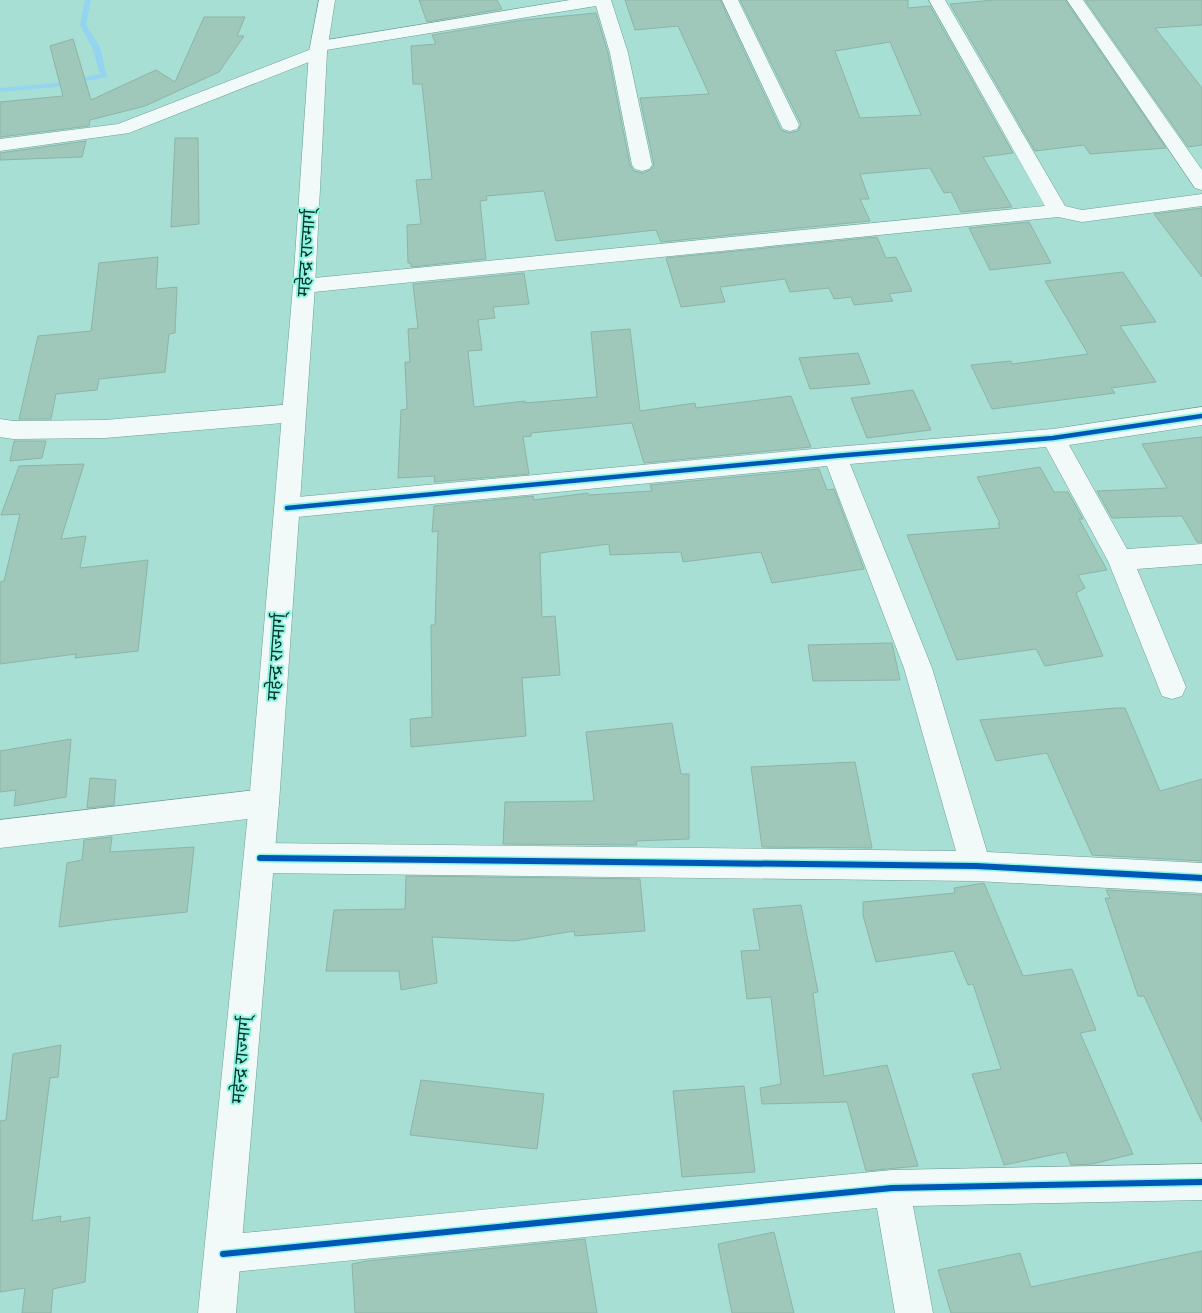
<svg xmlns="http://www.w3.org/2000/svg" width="1202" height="1313" font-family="Signika,'Noto Sans Devanagari',sans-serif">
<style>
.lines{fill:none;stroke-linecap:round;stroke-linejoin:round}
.stream{fill:#94d4f1;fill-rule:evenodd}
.building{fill:#9fc8bb;stroke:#8cb4a7;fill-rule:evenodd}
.street-casing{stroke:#6d9e95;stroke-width:1}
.highway-casing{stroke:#6d9e95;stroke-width:1}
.street{fill:#f2faf9;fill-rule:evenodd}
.highway{fill:#f2faf9;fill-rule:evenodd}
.cycleway-far1-casing{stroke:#90f6e1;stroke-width:8}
.cycleway-casing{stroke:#90f6e1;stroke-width:9}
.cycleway-far1{stroke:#0057b8;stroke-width:4.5}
.cycleway{stroke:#0057b8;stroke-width:6}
.labels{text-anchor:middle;stroke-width:4;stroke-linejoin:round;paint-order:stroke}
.street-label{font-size:18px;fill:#05352d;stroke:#90f6e1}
</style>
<rect width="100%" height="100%" fill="#a7dfd4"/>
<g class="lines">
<!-- stream -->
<path class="stream" d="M 85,0 L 91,0 L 86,25 L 100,47 L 107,77 L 57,87 L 0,92 L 0,88 L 57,83 L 100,74 L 92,47 L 80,25 Z"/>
</g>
<!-- building -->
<g class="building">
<path d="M 419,0 L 497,0 L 502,9 L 427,22 Z"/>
<path d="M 625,0 L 720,0 L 781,130 L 789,133 L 798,131 L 801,124 L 740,0 L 908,0 L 908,8 L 930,6 L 1013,153 L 983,157 L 1012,207 L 961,212 L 951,192 L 944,193 L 930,168 L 860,174 L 869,199 L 860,199 L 870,221 L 661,242 L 656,230 L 556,241 L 544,191 L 486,196 L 487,200 L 480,201 L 486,259 L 411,267 L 411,263 L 408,263 L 407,225 L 421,224 L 416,180 L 432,179 L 422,84 L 413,84 L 411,46 L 436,44 L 432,35 L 523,20 L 596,13 L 608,53 L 630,165 L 634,171 L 643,173 L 650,170 L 654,165 L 640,98 L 709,94 L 678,26 L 635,30 ZM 890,42 L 921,115 L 860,118 L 835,51 Z"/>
<path d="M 994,0 L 1065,0 L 1166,148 L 1090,154 L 1084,145 L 1035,151 L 950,4 Z"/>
<path d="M 1085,0 L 1202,0 L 1202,25 L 1155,28 L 1202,88 L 1202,145 L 1188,147 Z"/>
<path d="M 204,17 L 245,17 L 237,36 L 244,36 L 219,72 L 145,106 L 90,120 L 89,126 L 0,137 L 0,102 L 63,96 L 50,46 L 73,39 L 91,100 L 156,70 L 175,82 Z"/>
<path d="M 175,138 L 198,138 L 199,224 L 171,227 Z"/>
<path d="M 86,141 L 82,157 L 0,160 L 0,153 Z"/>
<path d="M 1202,208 L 1202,277 L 1154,214 Z"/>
<path d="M 1029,222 L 1051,263 L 990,270 L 969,228 Z"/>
<path d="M 877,237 L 886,258 L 896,257 L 912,291 L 889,294 L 893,301 L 854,305 L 851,297 L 834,299 L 829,288 L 790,292 L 785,279 L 720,287 L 725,302 L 681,307 L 666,258 Z"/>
<path d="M 158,257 L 156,289 L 177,287 L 175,333 L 169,334 L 165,372 L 99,379 L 97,390 L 56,394 L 51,419 L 19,419 L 38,336 L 91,331 L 99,263 Z"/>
<path d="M 1123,272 L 1156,322 L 1120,326 L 1156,382 L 1111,388 L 1115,393 L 992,409 L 971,365 L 1011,361 L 1012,364 L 1088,354 L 1045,281 Z"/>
<path d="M 524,273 L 529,304 L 493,307 L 495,318 L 478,320 L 482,350 L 468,351 L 474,407 L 525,401 L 525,403 L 597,397 L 591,332 L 630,329 L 640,411 L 695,403 L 696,408 L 791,396 L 811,447 L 644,463 L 632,423 L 531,433 L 531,436 L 523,437 L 529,474 L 434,482 L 435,476 L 398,478 L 401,410 L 407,409 L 405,362 L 410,362 L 408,329 L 418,328 L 413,284 Z"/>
<path d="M 858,353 L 870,384 L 810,389 L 799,358 Z"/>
<path d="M 913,390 L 931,430 L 867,438 L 851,398 Z"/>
<path d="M 1202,437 L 1202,542 L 1197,542 L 1182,516 L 1112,518 L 1097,491 L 1167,488 L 1142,444 Z"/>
<path d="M 14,441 L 46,441 L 42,458 L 10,461 Z"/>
<path d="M 84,464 L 61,539 L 86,536 L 80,568 L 148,560 L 138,651 L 75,658 L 76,654 L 0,664 L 0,582 L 4,581 L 20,514 L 1,515 L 19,466 Z"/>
<path d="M 1040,467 L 1054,492 L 1068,492 L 1083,519 L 1079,519 L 1107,570 L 1078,575 L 1085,588 L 1076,593 L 1103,656 L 1045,666 L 1036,649 L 957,660 L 907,535 L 1000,528 L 998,523 L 1000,523 L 977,477 Z"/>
<path d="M 819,469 L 827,490 L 834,489 L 864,569 L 772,583 L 761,552 L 683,562 L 681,552 L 610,555 L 609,544 L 540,553 L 542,617 L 555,616 L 560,675 L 522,678 L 526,736 L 411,747 L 410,719 L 432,717 L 431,625 L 435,625 L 438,531 L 432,532 L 434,506 L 533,496 L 534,500 L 588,493 L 589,495 L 652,491 L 650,485 Z"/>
<path d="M 892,643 L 900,680 L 813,681 L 808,645 Z"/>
<path d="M 1116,708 L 1125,708 L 1160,791 L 1202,779 L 1202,861 L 1092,855 L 1047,753 L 996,761 L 980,720 Z"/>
<path d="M 672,723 L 681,774 L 689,774 L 689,839 L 636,841 L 637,845 L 503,844 L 505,802 L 594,801 L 586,732 Z"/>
<path d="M 71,739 L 66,797 L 14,806 L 16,790 L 0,792 L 0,751 Z"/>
<path d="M 855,762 L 872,848 L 762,847 L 751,767 Z"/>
<path d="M 90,778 L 116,780 L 114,805 L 87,808 Z"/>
<path d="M 112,837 L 110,852 L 194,847 L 187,912 L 111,920 L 59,927 L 67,863 L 82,860 L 84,840 Z"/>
<path d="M 406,876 L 640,879 L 645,931 L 575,936 L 574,931 L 515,941 L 432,937 L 437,983 L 401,990 L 399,971 L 326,971 L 334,910 L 405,909 Z"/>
<path d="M 984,883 L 1023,976 L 1072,969 L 1096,1030 L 1080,1033 L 1133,1154 L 1092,1164 L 1071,1165 L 1066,1152 L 1004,1165 L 972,1074 L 1001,1069 L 973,984 L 968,985 L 954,951 L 876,962 L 863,915 L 863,902 L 955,893 L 954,888 Z"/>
<path d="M 1106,890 L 1202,895 L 1202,1122 L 1144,996 L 1138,996 L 1105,898 L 1110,898 Z"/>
<path d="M 801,905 L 818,992 L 813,993 L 824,1076 L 887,1065 L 918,1166 L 866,1171 L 847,1102 L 762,1104 L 760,1088 L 781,1084 L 771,997 L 747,999 L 741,951 L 760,950 L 753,909 Z"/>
<path d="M 61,1045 L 58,1077 L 50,1078 L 32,1221 L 61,1216 L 60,1222 L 90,1217 L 85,1282 L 53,1289 L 51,1313 L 22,1313 L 25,1288 L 0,1292 L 0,1121 L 6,1120 L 13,1054 Z"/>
<path d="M 421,1080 L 544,1094 L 537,1149 L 410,1135 Z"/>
<path d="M 744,1086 L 755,1172 L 682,1177 L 673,1091 Z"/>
<path d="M 774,1232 L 794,1313 L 732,1313 L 718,1244 Z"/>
<path d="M 585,1239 L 597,1313 L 355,1313 L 352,1264 L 366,1261 Z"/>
<path d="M 1202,1251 L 1202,1313 L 951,1313 L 938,1270 L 1020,1253 L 1031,1287 Z"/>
</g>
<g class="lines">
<!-- street casing -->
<g class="street-casing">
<g id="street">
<path d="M 570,0 L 611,0 L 628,53 L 652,165 L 649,169 L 642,171 L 635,169 L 632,165 L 610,53 L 596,6 L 326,50 L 324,56 L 129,133 L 0,151 L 0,139 L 118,124 L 314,48 L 312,46 L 315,42 Z"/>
<path d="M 722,0 L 738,0 L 799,125 L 797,129 L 790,131 L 783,129 L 781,125 Z"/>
<path d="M 929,0 L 945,0 L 1065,206 L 1082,210 L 1202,194 L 1202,206 L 1082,222 L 1058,217 L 304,293 L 296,291 L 293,286 L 296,281 L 304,279 L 1045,206 Z"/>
<path d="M 1067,0 L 1083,0 L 1202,170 L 1202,190 L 1195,188 Z"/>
<path d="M 294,404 L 302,407 L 306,413 L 302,419 L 294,422 L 105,438 L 13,439 L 0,437 L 0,419 L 13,421 L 105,420 Z"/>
<path d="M 1202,407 L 1202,425 L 1069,445 L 1127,549 L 1202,544 L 1202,564 L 1137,569 L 1186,687 L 1182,696 L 1172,699 L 1162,696 L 1108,561 L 1046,447 L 850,464 L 932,668 L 987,852 L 1202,863 L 1202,893 L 976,881 L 260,873 L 249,868 L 245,858 L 249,848 L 260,843 L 956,851 L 904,668 L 827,466 L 287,518 L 278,515 L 274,508 L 278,501 L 287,498 L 835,447 L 1053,429 Z"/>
<path d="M 264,789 L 275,793 L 279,803 L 275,813 L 264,817 L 0,848 L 0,820 Z"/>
<path d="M 1202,1164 L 1202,1200 L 913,1206 L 933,1313 L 895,1313 L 877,1208 L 223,1273 L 210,1267 L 204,1254 L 210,1241 L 223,1235 L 892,1170 Z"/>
</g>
</g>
<!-- highway casing -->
<g class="highway-casing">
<path id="highway" d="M 319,0 L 335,0 L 327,52 L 315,286 L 279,803 L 236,1313 L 198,1313 L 249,803 L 293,286 L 309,52 Z"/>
</g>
<!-- street -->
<use href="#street" class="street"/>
<!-- highway -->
<use href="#highway" class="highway"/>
<!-- cycleway-far1 casing -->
<g class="cycleway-far1-casing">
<path id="cycleway-far1" d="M 287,508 L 835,456 L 1053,438 L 1202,416"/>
</g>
<!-- cycleway casing -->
<g class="cycleway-casing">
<g id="cycleway">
<path d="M 260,858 L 976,866 L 1202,878"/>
<path d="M 223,1254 L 892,1188 L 1202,1182"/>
</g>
</g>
<!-- cycleway-far1 -->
<use href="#cycleway-far1" class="cycleway-far1"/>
<!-- cycleway -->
<use href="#cycleway" class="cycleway"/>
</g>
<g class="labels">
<!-- street labels -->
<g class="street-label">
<text transform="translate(306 253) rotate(-86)" y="6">महेन्द्र राज्मार्ग्</text>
<text transform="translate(276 657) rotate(-86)" y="6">महेन्द्र राज्मार्ग्</text>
<text transform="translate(241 1060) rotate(-85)" y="6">महेन्द्र राज्मार्ग्</text>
</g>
</g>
</svg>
